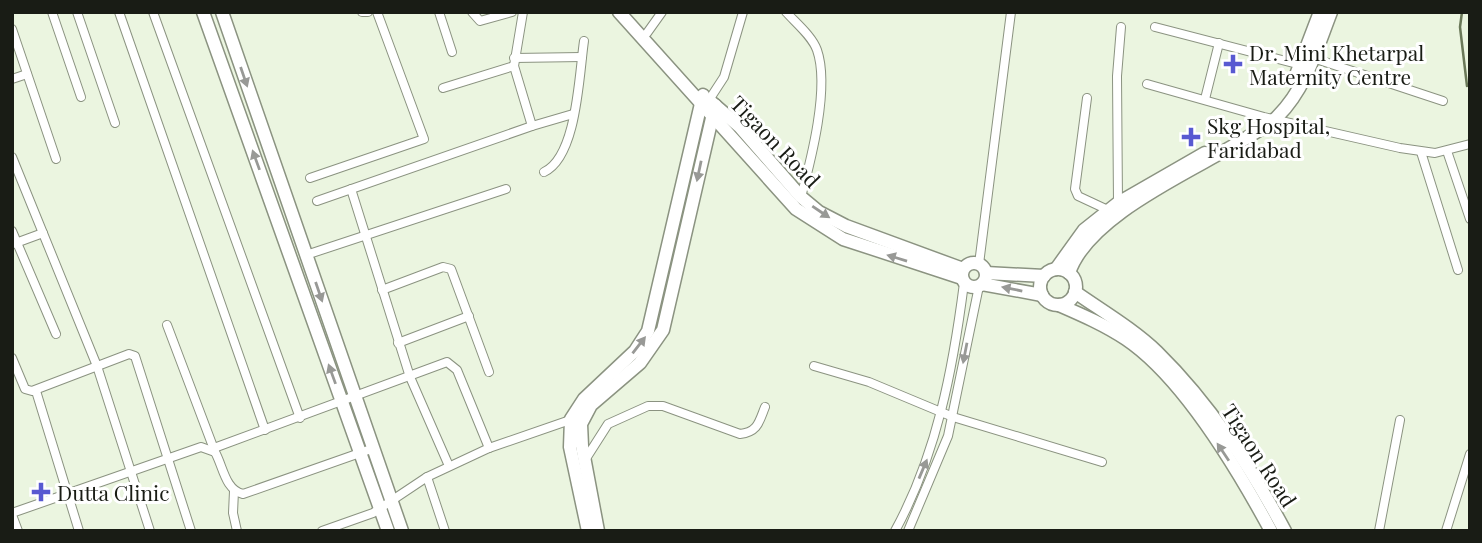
<svg xmlns="http://www.w3.org/2000/svg" width="1482" height="543" font-family="'Playfair Display',serif">
<style>
.lines{fill:none;stroke-linecap:round;stroke-linejoin:round}
.stream{stroke:#6a7858;stroke-width:2.5}
.street-casing{stroke:#8b9381;stroke-width:10}
.secondary-casing{stroke:#8b9381;stroke-width:15}
.street{stroke:#fff;stroke-width:8}
.secondary{stroke:#fff;stroke-width:12}
.oneway{fill:#989996}
.poi-dot{fill:#5859d1;stroke:#fff;stroke-width:2.5}
.labels{text-anchor:middle;dominant-baseline:central;stroke-width:6;stroke-linejoin:round;paint-order:stroke}
.poi-label{font-size:21px;fill:#191c15;stroke:#fff;text-anchor:start}
.street-label{font-size:21px;fill:#191c15;stroke:#fff}
</style>
<rect width="100%" height="100%" fill="#ebf5e0"/>
<g class="lines">
<polyline class="stream" points="1462,12 1460,27 1467,86"/>
<g class="street-casing">
<g id="street">
<polyline points="52,12 81,97"/>
<polyline points="77,12 115,123"/>
<polyline points="119,12 265,430"/>
<polyline points="153,12 300,418"/>
<polyline points="362,12 368,12"/>
<polyline points="439,12 452,52"/>
<polyline points="472,12 480,21 512,12"/>
<polyline points="523,12 514,66 532,126"/>
<path d="M 786,12 C 796,23 812,36 817,50 C 830,87 811,160 801,197"/>
<polyline points="1155,27 1301,65"/>
<polyline points="12,29 56,159"/>
<polyline points="647,33 662,12"/>
<polyline points="514,58 582,57"/>
<polyline points="1313,58 1443,101"/>
<polyline points="12,79 27,74"/>
<polyline points="1147,84 1264,117 1400,148 1435,153 1470,144"/>
<polyline points="443,88 514,66"/>
<polyline points="1087,98 1075,189 1078,196 1108,210"/>
<polyline points="1205,99 1219,43"/>
<polyline points="709,100 724,77 743,12"/>
<polyline points="1447,151 1470,219"/>
<polyline points="1421,152 1458,270"/>
<polyline points="12,157 97,366 150,531"/>
<path d="M 544,172 C 577,157 579,75 584,41"/>
<polyline points="310,178 424,139 377,12"/>
<polyline points="351,189 410,377 449,466"/>
<polyline points="317,201 532,126 573,114"/>
<polyline points="1118,203 1117,76 1121,27"/>
<polyline points="12,231 56,334"/>
<polyline points="13,244 43,233"/>
<polyline points="306,255 506,189"/>
<polyline points="979,264 1011,12"/>
<polyline points="382,290 443,267 451,269 489,372"/>
<polyline points="167,325 215,452"/>
<polyline points="398,343 469,316"/>
<polyline points="12,358 25,389 32,391 129,354 135,356 191,531"/>
<polyline points="814,366 869,382 953,417 1102,462"/>
<polyline points="36,391 79,531"/>
<polyline points="214,448 447,362 457,370 489,448"/>
<path d="M 585,460 L 608,424 L 648,406 L 663,406 L 740,434 C 758,432 759,422 765,407"/>
<polyline points="427,477 445,531"/>
<polyline points="234,491 233,513 237,531"/>
<path d="M 12,513 L 201,447 L 215,452 C 223,466 225,490 243,494 L 374,448"/>
<polyline points="12,515 18,531"/>
<polyline points="322,531 373,513 427,477 489,448 573,419"/>
<path d="M 895,531 C 937,454 953,369 964,283"/>
<polyline points="908,531 948,436 979,286"/>
<polyline points="1379,531 1400,420"/>
<polyline points="1446,531 1470,454"/>
</g>
</g>
<g class="secondary-casing">
<g id="secondary">
<polyline points="203,12 388,531"/>
<polyline points="222,12 402,531"/>
<polyline points="619,12 796,209 843,239 962,278"/>
<polyline points="1296,75 1320,12"/>
<polyline points="710,101 740,127 801,197 819,212 846,226 963,269"/>
<circle cx="974" cy="275" r="12"/>
<polyline points="1056,269 1084,230 1118,203 1205,153"/>
<circle cx="1058" cy="287" r="18"/>
<polyline points="986,273 1044,276"/>
<path d="M 1069,273 C 1088,215 1193,171 1243,140 C 1255,132 1269,126 1278,116 C 1306,88 1317,48 1331,12"/>
<polyline points="982,284 1042,295"/>
<path d="M 1075,292 C 1102,311 1133,329 1157,352 C 1210,404 1250,466 1285,531"/>
<path d="M 1059,305 C 1082,315 1105,325 1126,339 C 1184,378 1238,470 1271,531"/>
<polyline points="588,531 570,447 571,419 584,399 635,351 648,331 703,95"/>
<polyline points="598,531 582,446 581,424 591,405 640,363 663,330 715,105"/>
</g>
</g>
<use href="#street" class="street"/>
<use href="#secondary" class="secondary"/>
</g>
<defs><path id="oneway-solid" d="M-6-.8H1V-3.2L6.5 0L1 3.2V.8H-6Z" transform="scale(1.75)"/></defs>
<g class="oneway">
<use href="#oneway-solid" transform="translate(244 77) rotate(71)"/>
<use href="#oneway-solid" transform="translate(256 160) rotate(-110)"/>
<use href="#oneway-solid" transform="translate(699 171) rotate(102)"/>
<use href="#oneway-solid" transform="translate(821 212) rotate(34)"/>
<use href="#oneway-solid" transform="translate(897 258) rotate(-163)"/>
<use href="#oneway-solid" transform="translate(1012 289) rotate(-169)"/>
<use href="#oneway-solid" transform="translate(319 292) rotate(71)"/>
<use href="#oneway-solid" transform="translate(639 345) rotate(-52)"/>
<use href="#oneway-solid" transform="translate(965 353) rotate(101)"/>
<use href="#oneway-solid" transform="translate(332 374) rotate(-110)"/>
<use href="#oneway-solid" transform="translate(1223 452) rotate(-124)"/>
<use href="#oneway-solid" transform="translate(923 469) rotate(-67)"/>
</g>
<g class="poi-dot">
<path d="M1229.5 53.5h7v7h7v7h-7v7h-7v-7h-7v-7h7z"/>
<path d="M1187.5 126.5h7v7h7v7h-7v7h-7v-7h-7v-7h7z"/>
<path d="M37.5 481.5h7v7h7v7h-7v7h-7v-7h-7v-7h7z"/>
</g>
<g class="labels">
<g class="poi-label">
<text x="1249" y="52">Dr. Mini Khetarpal<tspan x="1249" dy="24">Maternity Centre</tspan></text>
<text x="1207" y="125">Skg Hospital,<tspan x="1207" dy="24">Faridabad</tspan></text>
<text x="57" y="492">Dutta Clinic</text>
</g>
<g class="street-label">
<text transform="translate(776 141) rotate(46)">Tigaon Road</text>
<text transform="translate(1260 455) rotate(57)">Tigaon Road</text>
</g>
</g>
<rect width="1482" height="543" fill="none" stroke="#191c15" stroke-width="28"/>
</svg>
